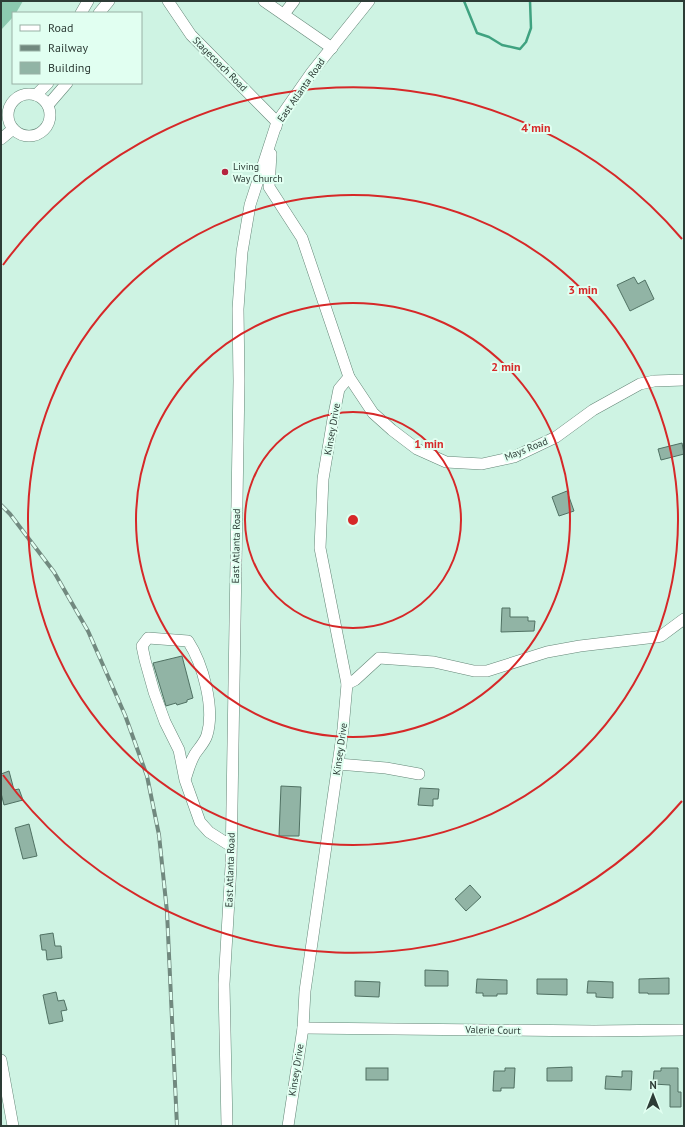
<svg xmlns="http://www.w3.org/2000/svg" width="685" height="1127" font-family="'PT Sans',sans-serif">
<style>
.green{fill:#8ccab0}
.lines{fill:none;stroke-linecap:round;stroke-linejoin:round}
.stream{stroke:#3fa280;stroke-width:2.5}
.building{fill:#91b4a5;stroke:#507163}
.minor-casing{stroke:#648677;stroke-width:12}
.minor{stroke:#fff;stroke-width:11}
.rail-casing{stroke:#71897f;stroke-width:4}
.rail{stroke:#e1fff1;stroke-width:2.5;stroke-dasharray:8;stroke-linecap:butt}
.ring{fill:none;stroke:#d62828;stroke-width:2}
.poi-dot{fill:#b5233f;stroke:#e1fff1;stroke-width:1.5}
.labels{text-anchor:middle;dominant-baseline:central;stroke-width:4;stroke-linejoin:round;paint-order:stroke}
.street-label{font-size:10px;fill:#2d3c36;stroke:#e1fff1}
.poi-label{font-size:10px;fill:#2d3c36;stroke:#e1fff1;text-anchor:start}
.centre{fill:#d62828;stroke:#e1fff1;stroke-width:2}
.ring-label{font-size:12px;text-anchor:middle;font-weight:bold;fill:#d62828;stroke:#e1fff1;stroke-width:4;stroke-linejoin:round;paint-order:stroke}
</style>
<rect width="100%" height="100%" fill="#cef3e3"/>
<polygon class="green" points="1,1 23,1 16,13 13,13 13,17 1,30"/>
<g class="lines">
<polyline class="stream" points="464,1 477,33 489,37 502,45 520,49 526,42 531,28 530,1"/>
</g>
<g class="building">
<polygon points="634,277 638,284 645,280 654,299 630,311 617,285"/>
<polygon points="682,443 684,454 661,460 658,449"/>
<polygon points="567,491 574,511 559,516 552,497"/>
<polygon points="502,608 510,608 510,617 528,617 528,621 535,621 534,631 501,632"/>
<polygon points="182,656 193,698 187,700 187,702 177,705 176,703 166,706 153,663"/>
<polygon points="9,771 14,790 19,789 23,800 4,805 1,793 1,774"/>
<polygon points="281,786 301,787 299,836 279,836"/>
<polygon points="420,788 439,789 438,799 433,799 433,806 418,805"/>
<polygon points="29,824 37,856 23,859 15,828"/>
<polygon points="470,885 481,897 466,911 455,899"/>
<polygon points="53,933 55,946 61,946 62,958 47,960 46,950 42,950 40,935"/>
<polygon points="425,970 448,971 448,986 425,986"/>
<polygon points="669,978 669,994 648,994 648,993 639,993 639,979"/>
<polygon points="477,979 507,980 507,994 497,994 497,996 483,996 483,993 476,993"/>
<polygon points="537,979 567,979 567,995 537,994"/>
<polygon points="355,981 380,982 379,997 355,996"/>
<polygon points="588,981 613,982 613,998 596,997 596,993 587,993"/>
<polygon points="56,992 58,1001 64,1000 67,1010 61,1011 63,1021 49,1024 43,995"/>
<polygon points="572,1067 572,1081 547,1081 547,1068"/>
<rect x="366" y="1068" width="22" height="12"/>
<polygon points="505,1068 515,1068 514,1088 501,1088 501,1091 493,1091 494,1071 505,1071"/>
<polygon points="661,1068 678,1068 678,1092 681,1092 681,1107 670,1107 670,1085 653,1084 654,1071 661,1071"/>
<polygon points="622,1071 632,1071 631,1090 605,1089 606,1076 622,1077"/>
</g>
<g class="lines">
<g class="minor-casing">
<g id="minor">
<polyline points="168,1 191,35 277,122 276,127"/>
<polyline points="264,1 332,48"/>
<polyline points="81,13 88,1"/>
<polyline points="99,13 109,1"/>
<polyline points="284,14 294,1"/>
<circle cx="29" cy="115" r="21"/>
<polyline points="36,95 48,83"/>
<polyline points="48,105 67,83"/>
<polyline points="1,139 13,129"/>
<polyline points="271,154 269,187 302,238 349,377 373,413 392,430 417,449 446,462 482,464 514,457 556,437 593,410 640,384 654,381 684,380"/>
<polyline points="347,684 355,680 379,658 434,662 474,671 487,671 547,652 580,646 656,637 661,636 684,619"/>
<polyline points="338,764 386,768 419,774"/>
<path d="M 185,780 C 188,771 190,762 195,754 C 199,748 205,742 207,735 C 215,708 203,664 188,641 L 148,638 L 142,646 L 145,660 L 154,692 L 165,722 L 179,750 L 185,780 L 200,822 L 209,832 L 231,846"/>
<polyline points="303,1028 594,1031 684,1030"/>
<polyline points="1,1060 13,1126"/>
<polyline points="227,1126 224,984 231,866 239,381 238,309 242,252 250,205 277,122 312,72 369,1"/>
<polyline points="288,1126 303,1028 305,991 343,729 347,684 320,548 323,479 333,419 339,389 349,377"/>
</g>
</g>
<use href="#minor" class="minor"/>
<g class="rail-casing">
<polyline id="rail" points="1,505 10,514 54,572 88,631 125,715 147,776 159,835 167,912 177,1126"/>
</g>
<use href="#rail" class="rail"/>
</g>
<g class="ring">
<circle cx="353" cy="520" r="108"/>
<circle cx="353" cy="520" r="217"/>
<circle cx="353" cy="520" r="325"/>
<path d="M682 801A433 433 0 0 1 3 775M3 265A433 433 0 0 1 682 239"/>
</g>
<circle class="poi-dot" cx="225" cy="172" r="4"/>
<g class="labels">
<g class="street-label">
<text transform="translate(220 64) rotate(45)">Stagecoach Road</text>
<text transform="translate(301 90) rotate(-55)">East Atlanta Road</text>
<text transform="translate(332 429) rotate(-80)">Kinsey Drive</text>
<text transform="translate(526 449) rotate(-22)">Mays Road</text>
<text transform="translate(236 546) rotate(-89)">East Atlanta Road</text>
<text transform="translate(340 749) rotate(-82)">Kinsey Drive</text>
<text transform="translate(230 870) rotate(-88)">East Atlanta Road</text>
<text transform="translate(493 1030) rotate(1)">Valerie Court</text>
<text transform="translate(296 1070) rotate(-81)">Kinsey Drive</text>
</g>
<g class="poi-label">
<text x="233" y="166">Living<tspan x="233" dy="12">Way Church</tspan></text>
</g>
</g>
<circle cx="353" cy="520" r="6" class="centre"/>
<g class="ring-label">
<text x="536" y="132">4 min</text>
<text x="583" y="294">3 min</text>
<text x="506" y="371">2 min</text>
<text x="429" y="448">1 min</text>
</g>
<rect width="685" height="1127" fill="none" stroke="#2d3c36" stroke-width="4"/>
<rect x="12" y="12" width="130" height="72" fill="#e1fff1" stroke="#99b1a6"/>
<rect x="20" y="25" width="20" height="6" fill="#ffffff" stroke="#99b1a6"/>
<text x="48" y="32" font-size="12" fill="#2d3c36">Road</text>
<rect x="20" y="45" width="20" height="6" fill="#71897f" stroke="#99b1a6"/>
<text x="48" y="52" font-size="12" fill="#2d3c36">Railway</text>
<rect x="20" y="62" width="20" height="12" fill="#91b4a5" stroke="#99b1a6"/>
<text x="48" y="72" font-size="12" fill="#2d3c36">Building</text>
<g transform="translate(653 1095)" stroke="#e1fff1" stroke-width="3" paint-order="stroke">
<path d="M0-3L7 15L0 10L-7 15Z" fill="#2d3c36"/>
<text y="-6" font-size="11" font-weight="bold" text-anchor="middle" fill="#2d3c36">N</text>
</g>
</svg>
